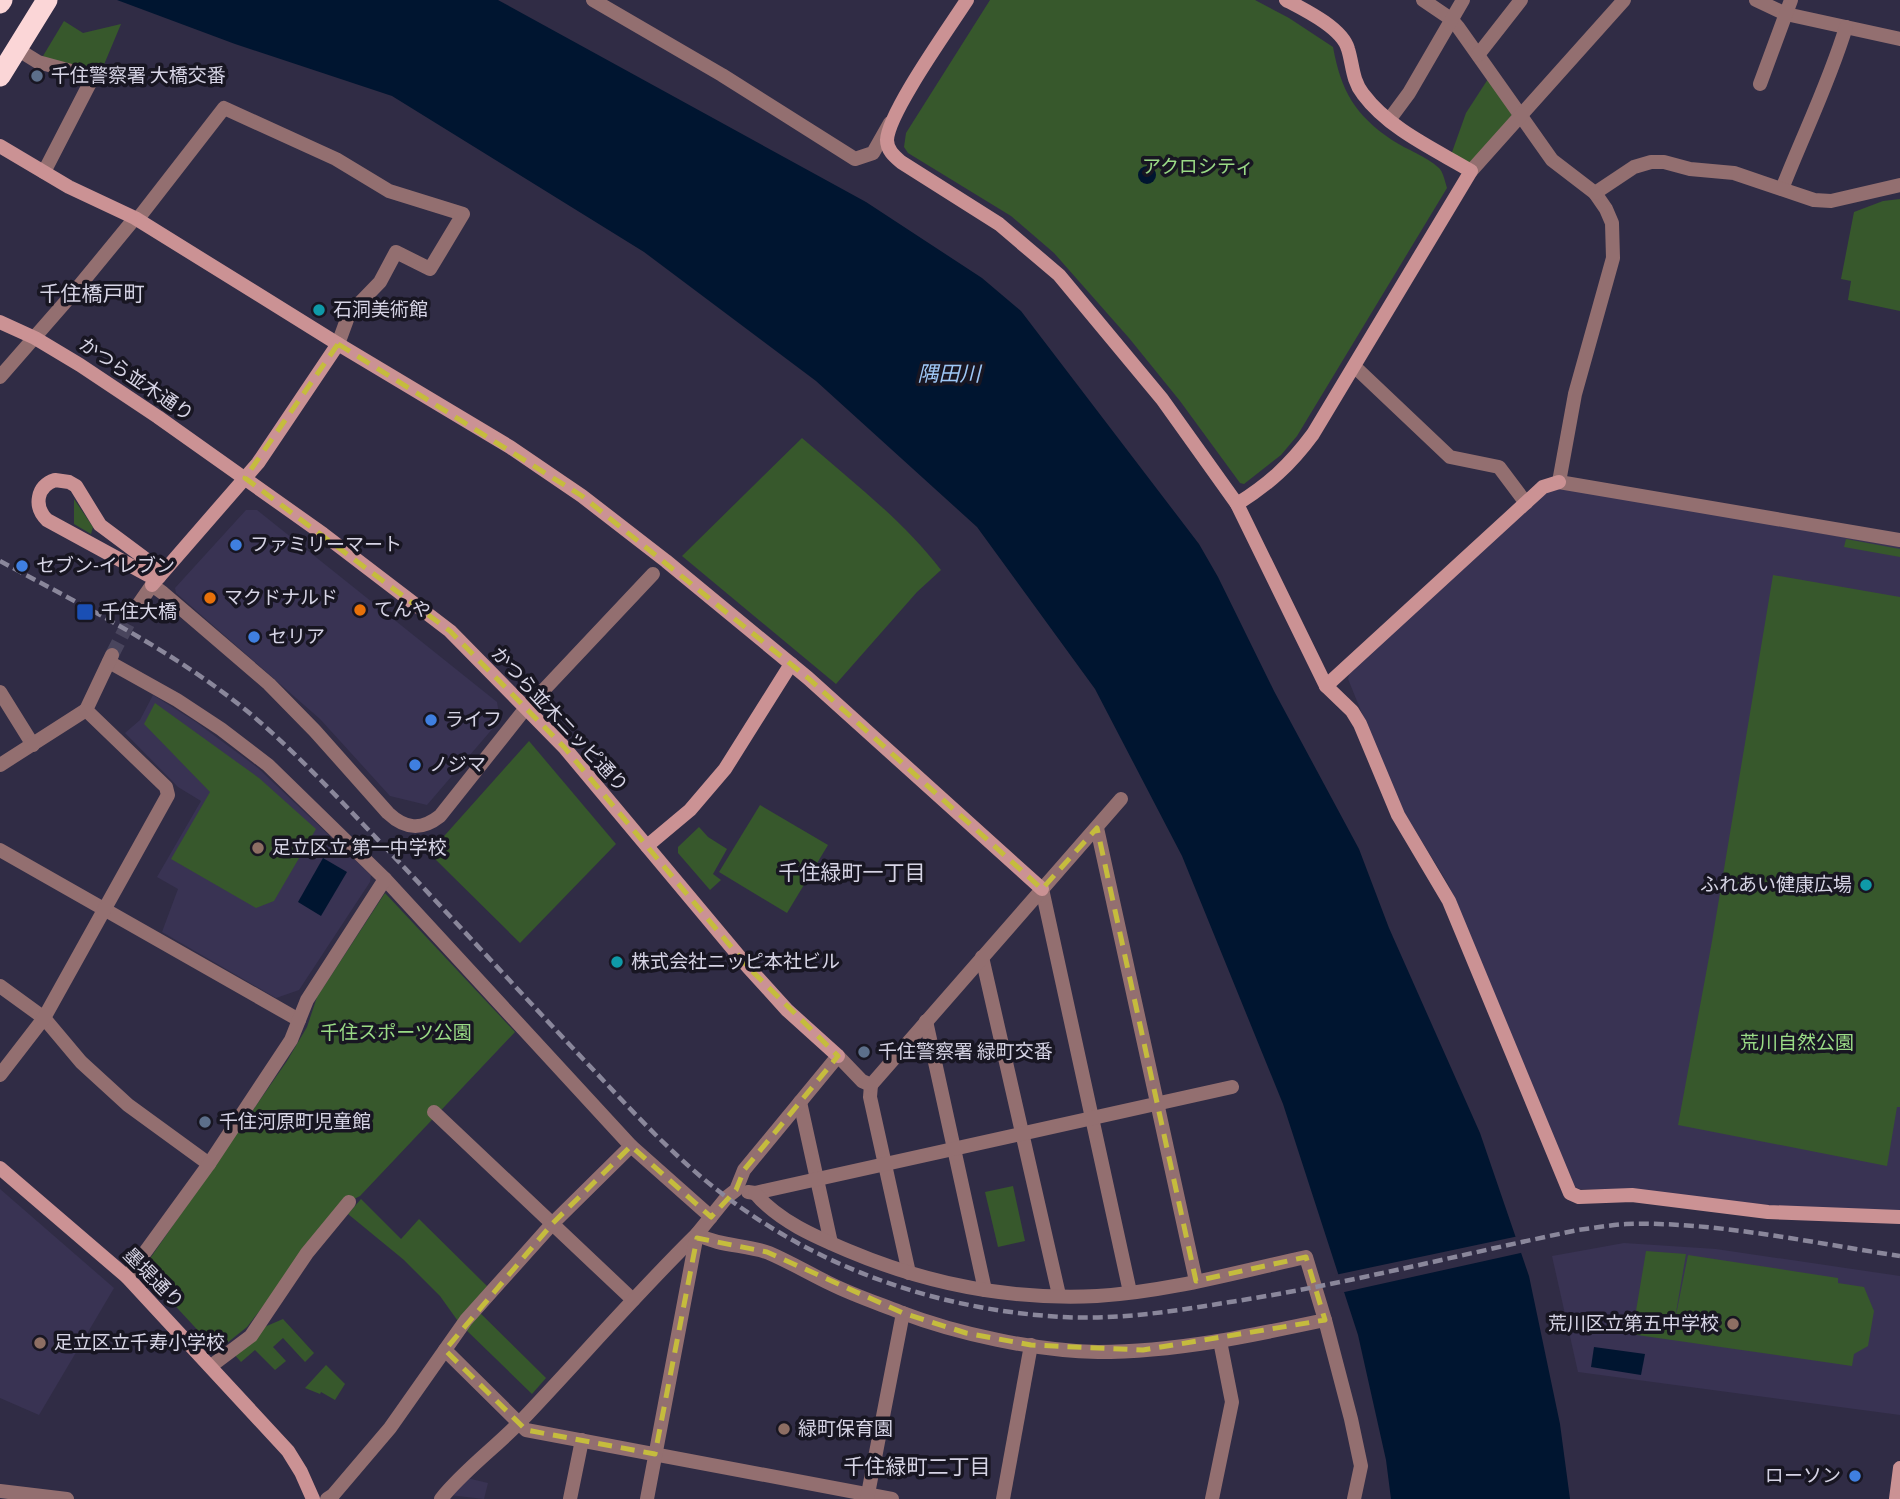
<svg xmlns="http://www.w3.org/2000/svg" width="1900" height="1499" font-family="'Source Sans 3','Noto Sans JP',sans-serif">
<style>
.built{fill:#393353}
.green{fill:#37582c}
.water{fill:#001530}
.pier{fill:#302c45}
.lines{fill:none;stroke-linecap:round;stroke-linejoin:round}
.street-tunnel{stroke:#49455d;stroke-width:14;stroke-dasharray:14 7;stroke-linecap:butt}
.street{stroke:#936f70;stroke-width:14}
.secondary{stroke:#cb9294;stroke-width:14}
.highway{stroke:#fbd6d7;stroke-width:21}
.rail{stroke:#8a879b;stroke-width:4.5;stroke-dasharray:10 5;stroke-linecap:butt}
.marked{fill:none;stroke:#c5bc3d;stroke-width:5;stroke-dasharray:14 9;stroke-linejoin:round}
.service-dot{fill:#5c6f8a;stroke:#181622;stroke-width:2.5}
.culture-dot{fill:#0f9aa8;stroke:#181622;stroke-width:2.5}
.shop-dot{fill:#3f7fe0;stroke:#181622;stroke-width:2.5}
.food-dot{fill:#e8710a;stroke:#181622;stroke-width:2.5}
.transit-dot{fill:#1a4fb4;stroke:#181622;stroke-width:2.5}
.education-dot{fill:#8d6e63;stroke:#181622;stroke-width:2.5}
.labels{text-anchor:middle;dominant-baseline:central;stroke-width:7;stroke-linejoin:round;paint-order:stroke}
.poi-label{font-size:19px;fill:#d6d4e5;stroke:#181622;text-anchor:start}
.park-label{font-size:19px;fill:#9adb86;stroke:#181622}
.street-label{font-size:19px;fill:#d6d4e5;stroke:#181622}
.neighbourhood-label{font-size:21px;fill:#d6d4e5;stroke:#181622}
.water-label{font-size:21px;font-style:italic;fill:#9fc8f6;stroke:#181622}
</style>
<rect width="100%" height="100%" fill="#302c45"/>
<g class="built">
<polygon points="1561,488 1900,547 1900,1210 1789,1207 1612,1189 1579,1189 1575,1187 1460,911 1448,884 1399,804 1348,679 1350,670 1546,492"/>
<polygon points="246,510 257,510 497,702 500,720 427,805 390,796 320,719 176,593 175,588"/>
<polygon points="153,695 196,722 258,768 371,875 370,882 299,990 276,998 162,932 178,889 157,877 201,801 178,787 125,733 140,720"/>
<polygon points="0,1189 114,1288 39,1415 0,1398"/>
<polygon points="1624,1243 1716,1249 1900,1276 1900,1415 1578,1372 1552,1256"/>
<polygon points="467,1478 488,1483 484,1499 449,1495"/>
</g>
<g class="green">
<path d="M 990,0 L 1255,0 L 1289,18 L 1333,47 C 1341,91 1355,115 1392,140 C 1407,150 1426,156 1439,168 C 1443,172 1445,181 1447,188 L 1297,436 L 1281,455 L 1244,484 L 1240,483 L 1180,401 L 1129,338 L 1054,253 L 1011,216 L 908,153 L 904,147 L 906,133 Z"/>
<path d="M 64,21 L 83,33 L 121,24 L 103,67 C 83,69 61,65 43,56 Z"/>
<polygon points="1488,79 1512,115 1470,167 1451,155 1466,113"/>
<polygon points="1900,199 1900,311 1848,300 1851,281 1841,279 1854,212 1883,201"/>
<path d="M 802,438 C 850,480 903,520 941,570 L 917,592 L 836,684 L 682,556 Z"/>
<polygon points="74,499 93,527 91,534 74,524"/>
<polygon points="1846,539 1900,549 1900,557 1844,547"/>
<polygon points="1773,575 1900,597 1900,1107 1897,1107 1887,1166 1678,1125 1712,941"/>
<polygon points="155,703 259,778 316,829 274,901 256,908 171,859 210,792 144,724"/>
<polygon points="529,741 616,844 520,943 429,853"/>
<polygon points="760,805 828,845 787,913 719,872"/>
<polygon points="699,827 708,837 727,849 713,874 721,880 710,890 678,853 678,847"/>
<polygon points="385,893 515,1032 360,1196 340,1206 247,1327 217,1351 142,1270 287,1061 307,1027 317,997"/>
<polygon points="1013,1186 1025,1241 998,1247 985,1192"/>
<polygon points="361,1199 401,1239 419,1219 488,1287 472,1305 546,1378 532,1394 460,1324 440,1296 404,1260 348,1214"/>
<polygon points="1646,1251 1686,1254 1673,1330 1688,1255 1838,1278 1838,1283 1864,1287 1874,1311 1868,1346 1854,1354 1852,1366 1630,1334 1631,1324 1667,1329 1634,1323"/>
<polygon points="283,1319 314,1353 305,1362 283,1338 273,1347 286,1361 275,1370 255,1350 241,1362 233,1353 262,1328"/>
<polygon points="326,1365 345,1384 335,1400 321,1392 320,1394 305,1388"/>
</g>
<g class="water">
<polygon points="117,0 498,0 866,202 982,278 1021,311 1199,544 1218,577 1274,691 1359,849 1389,928 1480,1133 1529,1276 1560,1424 1570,1499 1391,1499 1386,1460 1358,1335 1283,1104 1182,856 1095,689 977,527 816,381 644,252 392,96 235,44"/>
<circle cx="1147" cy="175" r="9"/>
<polygon points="323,858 347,872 321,916 298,902"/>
<polygon points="1594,1347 1645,1354 1641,1375 1591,1367"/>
</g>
<polygon class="pier" points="1519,1236 1525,1252 1340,1293 1335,1275"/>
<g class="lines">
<polyline class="street-tunnel" points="112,655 136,608"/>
<g class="street">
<polyline points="593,0 722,75 855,159 873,153 890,123"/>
<polyline points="1423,0 1451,19 1458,27 1552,160 1595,193 1606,209 1612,223 1613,258 1575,394 1559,482 1900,540"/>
<polyline points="1756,0 1786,14 1900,39"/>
<polyline points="17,49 38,62 93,77 44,172"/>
<polyline points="1478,55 1521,0"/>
<polyline points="1760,84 1791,0"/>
<polyline points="1389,120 1409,93 1463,0"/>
<polyline points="1471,171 1624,0"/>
<path d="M 1782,189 C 1803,135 1829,83 1846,27"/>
<polyline points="1595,193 1634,167 1651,162 1664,162 1690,169 1734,173 1814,200 1831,201 1900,185"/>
<polyline points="137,220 224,108 336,159 389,191 463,214 430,269 396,252 380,282 349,314 338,344"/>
<polyline points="1355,367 1450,457 1499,467 1526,503"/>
<polyline points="0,377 75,291 135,218"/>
<path d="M 136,608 L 152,585 L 163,593 L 269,684 L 315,731 L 388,813 C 405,829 421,831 440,816 L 525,709"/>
<polyline points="109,662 177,700 221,729 268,765 385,879 631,1146 711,1217"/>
<polyline points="0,692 33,745"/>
<polyline points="539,695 653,574"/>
<polyline points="0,765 86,710"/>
<polyline points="1097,828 1196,1281"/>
<polyline points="0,850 299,1020"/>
<polyline points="1042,889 1130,1292"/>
<polyline points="982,957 1059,1295"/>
<polyline points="0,986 44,1018 81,1062 128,1105 209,1164"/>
<polyline points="926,1021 985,1290"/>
<polyline points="0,1075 44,1018 168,795 166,787 86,710 112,655"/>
<polyline points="871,1085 870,1097 909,1273"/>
<polyline points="800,1102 831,1243"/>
<polyline points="434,1112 633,1300"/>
<polyline points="748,1192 755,1193 1232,1087"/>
<path d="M 755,1193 C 778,1221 816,1237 849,1251 C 927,1284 1012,1300 1097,1296 C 1167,1292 1237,1272 1306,1257 L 1325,1320"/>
<polyline points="127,1277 209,1164 291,1040 307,1000 385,879"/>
<polyline points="445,1350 526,1430 892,1499"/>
<polyline points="211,1366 251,1336 307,1253 349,1202"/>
<polyline points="0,1491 67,1499"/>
<polyline points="327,1499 333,1495 390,1428 466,1320 552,1224 631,1146"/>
<path d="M 441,1499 C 464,1470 495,1448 521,1421 C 580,1359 636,1294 697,1234 C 720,1247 746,1244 769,1253 C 790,1262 810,1274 831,1284 C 853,1295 877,1303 900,1312 C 957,1334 1037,1351 1098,1352 C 1175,1352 1250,1336 1325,1320 L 1351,1419 L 1361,1466 L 1354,1499"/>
<polyline points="570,1499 582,1440"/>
<polyline points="647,1499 697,1234 727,1197 736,1190 744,1170 838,1056 862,1081 871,1085 1121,799"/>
<polyline points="867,1499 903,1313"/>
<polyline points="1003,1499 1031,1345"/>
<polyline points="1212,1499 1232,1402 1220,1341"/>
</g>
<g class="secondary">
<path d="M 967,0 C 949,28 888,113 887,140 C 887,150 894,156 901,162 L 999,224 L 1059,275 L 1162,399 L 1237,504 L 1326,686 L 1352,711 L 1360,724 L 1398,815 L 1449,901 L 1570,1193 L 1579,1197 L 1632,1195 L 1768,1212 L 1900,1217"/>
<polyline points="0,146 69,187 135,218 338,344 258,463 152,585"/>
<polyline points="0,322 35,338 80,365 158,417 323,534 450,631 564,747 748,967 787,1010 838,1056"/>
<polyline points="338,344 510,447 582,496 666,561 808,678 1042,889"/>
<path d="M 55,480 L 69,482 L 76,486 L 100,525 L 155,566 L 159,577 L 148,575 L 47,520 C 33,506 37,486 55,480 Z"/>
<path d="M 1237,504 C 1269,484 1290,465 1313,434 L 1471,171 C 1434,149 1389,129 1363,94 C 1352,80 1353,65 1348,49 C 1342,28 1305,10 1286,0"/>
<polyline points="1326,686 1543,487 1559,482"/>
<polyline points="647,846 690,810 725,769 791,664"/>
<polyline points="0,1168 127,1277 288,1451 301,1472 313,1499"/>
<polyline points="1896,1499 1900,1468"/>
</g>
<g class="highway">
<polyline points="0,3 2,0"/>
<polyline points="0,76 47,0"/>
</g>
<path class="rail" d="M 0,561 C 85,607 172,650 247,711 C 295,751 337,797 380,842 C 449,914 516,988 584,1060 C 625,1103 665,1148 711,1185 C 811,1266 935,1310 1063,1317 C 1119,1320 1175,1311 1230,1302 C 1347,1284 1462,1254 1578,1230 C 1594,1228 1610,1225 1626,1224 C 1713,1221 1813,1243 1900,1256"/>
</g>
<path class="marked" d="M 338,344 L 582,496 L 808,678 L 1042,889 L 1097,828 L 1196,1281 L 1306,1257 L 1325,1320 L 1143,1350 L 1031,1345 L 966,1333 L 903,1313 L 767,1252 L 697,1238 L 655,1454 L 526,1430 L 445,1350 L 552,1224 L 631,1146 L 711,1217 L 736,1190 L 744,1170 L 838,1056 L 748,967 L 564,747 L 450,631 L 245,478 Z"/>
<g class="service-dot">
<circle cx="37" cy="76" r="7"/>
<circle cx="864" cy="1052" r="7"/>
<circle cx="205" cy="1122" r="7"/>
</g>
<g class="culture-dot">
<circle cx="319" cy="310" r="7"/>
<circle cx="1866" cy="885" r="7"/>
<circle cx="617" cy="962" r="7"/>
</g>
<g class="shop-dot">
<circle cx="236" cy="545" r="7"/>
<circle cx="22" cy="566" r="7"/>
<circle cx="254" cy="637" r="7"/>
<circle cx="431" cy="720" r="7"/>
<circle cx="415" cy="765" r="7"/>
<circle cx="1855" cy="1476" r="7"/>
</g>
<g class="food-dot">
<circle cx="210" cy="598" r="7"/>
<circle cx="360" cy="610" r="7"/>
</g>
<rect class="transit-dot" x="76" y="603" width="18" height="18" rx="3.5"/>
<g class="education-dot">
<circle cx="258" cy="848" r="7"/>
<circle cx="1733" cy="1324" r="7"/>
<circle cx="40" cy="1343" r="7"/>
<circle cx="784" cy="1429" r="7"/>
</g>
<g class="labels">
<g class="poi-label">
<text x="51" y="76">千住警察署 大橋交番</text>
<text x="333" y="310">石洞美術館</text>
<text x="250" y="545">ファミリーマート</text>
<text x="36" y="566">セブン-イレブン</text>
<text x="224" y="598">マクドナルド</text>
<text x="374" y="610">てんや</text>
<text x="101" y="612">千住大橋</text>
<text x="268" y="637">セリア</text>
<text x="445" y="720">ライフ</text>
<text x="429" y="765">ノジマ</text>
<text x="272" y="848">足立区立 第一中学校</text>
<text x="1852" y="885" text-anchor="end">ふれあい健康広場</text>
<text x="631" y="962">株式会社ニッピ本社ビル</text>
<text x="878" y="1052">千住警察署 緑町交番</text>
<text x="219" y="1122">千住河原町児童館</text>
<text x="1719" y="1324" text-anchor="end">荒川区立第五中学校</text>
<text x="54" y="1343">足立区立千寿小学校</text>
<text x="798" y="1429">緑町保育園</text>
<text x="1841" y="1476" text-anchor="end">ローソン</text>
</g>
<g class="park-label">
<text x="1198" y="167">アクロシティ</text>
<text x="396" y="1033">千住スポーツ公園</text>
<text x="1797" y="1043">荒川自然公園</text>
</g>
<g class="street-label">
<text transform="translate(136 380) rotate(34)">かつら並木通り</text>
<text transform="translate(559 720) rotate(47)">かつら並木ニッピ通り</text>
<text transform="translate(153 1279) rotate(45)">墨堤通り</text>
</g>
<g class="neighbourhood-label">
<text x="92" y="294">千住橋戸町</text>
<text x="852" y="873">千住緑町一丁目</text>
<text x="917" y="1467">千住緑町二丁目</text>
</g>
<g class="water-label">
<text x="949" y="374">隅田川</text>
</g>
</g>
</svg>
